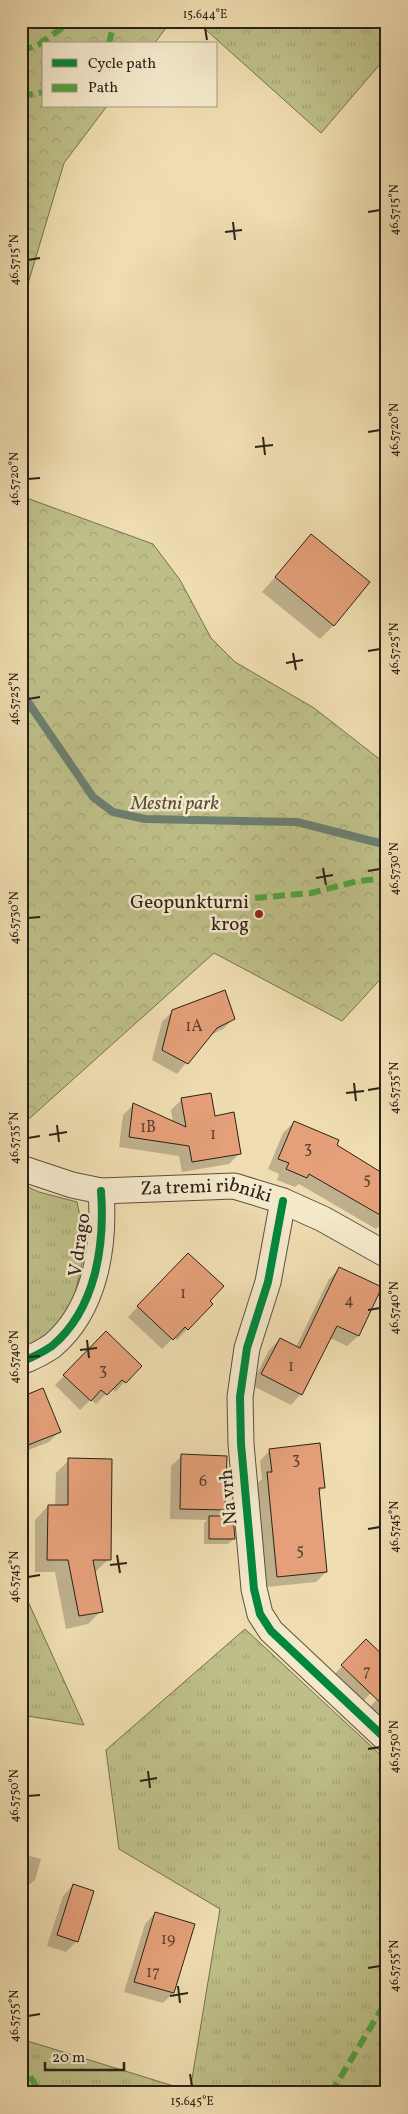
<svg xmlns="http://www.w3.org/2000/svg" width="408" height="2114" font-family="Vollkorn,serif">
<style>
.grass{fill:url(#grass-tufts);stroke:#747050}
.forest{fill:url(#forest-crowns);stroke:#747050}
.shadow{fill:#0003}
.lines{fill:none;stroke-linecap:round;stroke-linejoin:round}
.stream{stroke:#6d7e70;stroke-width:8}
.building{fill:#e5a079;stroke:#2a2219}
.minor-casing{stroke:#5b513f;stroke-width:27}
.minor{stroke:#f5e9cc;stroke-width:25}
.quiet{stroke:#51a240;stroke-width:6;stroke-dasharray:12 6;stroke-linecap:butt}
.cycleway-casing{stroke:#f5e9cc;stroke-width:11}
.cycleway{stroke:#00873e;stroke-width:8}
.ticks{fill:none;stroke:#2a2219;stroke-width:2}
.poi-dot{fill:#8f2418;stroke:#f5e9cc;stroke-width:2}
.labels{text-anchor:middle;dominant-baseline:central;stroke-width:5;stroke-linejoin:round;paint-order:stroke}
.number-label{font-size:16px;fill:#594231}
.park-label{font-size:19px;font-style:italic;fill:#56513a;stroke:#f5e9cc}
.poi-label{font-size:19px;fill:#2a2219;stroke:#f5e9cc;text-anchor:end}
.street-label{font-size:19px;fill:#2a2219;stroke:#f5e9cc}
.neatline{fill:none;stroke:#2a2219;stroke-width:2}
.ticks-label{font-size:12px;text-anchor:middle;fill:#2a2219}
</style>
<defs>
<pattern id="grass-tufts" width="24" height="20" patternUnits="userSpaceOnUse" patternTransform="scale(1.25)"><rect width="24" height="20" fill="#bebf88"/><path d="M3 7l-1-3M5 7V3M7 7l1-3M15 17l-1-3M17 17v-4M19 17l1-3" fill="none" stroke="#a3a475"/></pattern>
<pattern id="forest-crowns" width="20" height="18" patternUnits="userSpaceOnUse" patternTransform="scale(1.25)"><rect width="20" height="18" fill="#bebf88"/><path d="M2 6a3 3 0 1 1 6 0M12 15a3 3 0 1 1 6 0" fill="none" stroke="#a3a475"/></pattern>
</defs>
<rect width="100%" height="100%" fill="#efddb1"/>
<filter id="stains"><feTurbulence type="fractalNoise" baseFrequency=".004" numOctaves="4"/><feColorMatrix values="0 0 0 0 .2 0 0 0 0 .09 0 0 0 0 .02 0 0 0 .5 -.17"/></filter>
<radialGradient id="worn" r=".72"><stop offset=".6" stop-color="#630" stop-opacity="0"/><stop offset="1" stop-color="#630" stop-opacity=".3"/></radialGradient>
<g class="grass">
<polygon points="196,21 387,21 387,56 321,133"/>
<polygon points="21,1184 39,1192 77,1202 86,1246 74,1298 58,1328 21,1350"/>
<polygon points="21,1586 84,1725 21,1715"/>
<polygon points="245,1629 387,1761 387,2093 21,2093 21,2039 190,2091 220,1909 119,1849 106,1750"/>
</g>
<g class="forest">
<polygon points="21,21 171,21 154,44 44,44 44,106 107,106 64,163 21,307"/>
<polygon points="21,496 153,544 180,580 211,638 235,662 314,708 387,765 387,972 342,1021 214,953 21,1126"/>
</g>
<g class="shadow">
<polygon points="311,535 334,625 320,639 262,592"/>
<polygon points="173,1011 233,1019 223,1029 208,1036 177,1074 152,1060 162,1022"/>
<polygon points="182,1099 214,1117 240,1153 229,1164 182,1172 179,1156 119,1147 123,1115 133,1105 173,1123 171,1110"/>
<polygon points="294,1122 335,1146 387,1218 376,1229 299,1184 295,1187 277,1180 279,1174 268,1169 283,1133"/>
<polygon points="178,1265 211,1304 177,1340 174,1337 162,1349 128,1317"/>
<polygon points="340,1268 381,1288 358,1336 347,1346 330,1338 301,1394 291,1405 251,1385 269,1350 280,1339 296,1347 329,1279"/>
<polygon points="106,1333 140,1366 115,1392 112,1388 96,1404 91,1399 80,1410 55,1385"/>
<polygon points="21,1398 59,1432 49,1442 21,1453"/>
<polygon points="270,1450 324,1487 318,1493 326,1572 316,1582 267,1587 257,1484 262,1479 260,1461"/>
<polygon points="182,1456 224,1510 216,1518 234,1539 228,1544 204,1544 204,1523 207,1520 170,1519 171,1466"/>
<polygon points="69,1460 109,1559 94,1573 101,1611 88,1624 66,1629 55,1572 35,1572 35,1520 48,1506 55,1506 56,1473"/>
<polygon points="356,1651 387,1677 360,1704 332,1677"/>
<polygon points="387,1689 387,1715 379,1723 366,1711"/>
<polygon points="22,1854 41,1859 35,1880 29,1885 21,1883"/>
<polygon points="73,1885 77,1941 66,1952 47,1946 63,1896"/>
<polygon points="155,1913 173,1993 163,2003 124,1992 145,1924"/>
</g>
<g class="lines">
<polyline class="stream" points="21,692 93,797 113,812 145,819 297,822 387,845"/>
</g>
<g class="building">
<polygon points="311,534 370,582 334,626 275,577"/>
<polygon points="225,990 235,1019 217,1028 188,1064 162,1050 172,1010"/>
<polygon points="211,1093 215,1116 234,1112 241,1154 192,1162 189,1146 129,1137 133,1103 186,1127 181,1098"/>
<polygon points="294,1121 339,1140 337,1145 387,1176 387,1219 309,1174 307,1178 286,1169 289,1163 278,1159"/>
<polygon points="188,1253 224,1286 210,1301 213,1304 188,1330 185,1327 173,1340 137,1306"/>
<polygon points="339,1267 382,1287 359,1336 337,1326 302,1395 261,1374 280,1338 300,1348"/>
<polygon points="106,1331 142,1366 126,1383 122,1380 107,1395 101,1390 91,1401 63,1375"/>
<polygon points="43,1388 61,1432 28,1445 21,1428 21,1397"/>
<polygon points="320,1443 325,1488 319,1488 327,1572 277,1577 267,1472 272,1472 269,1449"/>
<polygon points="181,1454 227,1456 225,1510 180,1509"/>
<polygon points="68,1458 112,1459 111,1560 93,1560 103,1612 79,1616 68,1560 47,1560 48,1505 68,1505"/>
<polygon points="209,1516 233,1516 235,1539 209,1539"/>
<polygon points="366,1639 387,1659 387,1709 341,1665"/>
<polygon points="73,1884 94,1891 78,1942 57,1935"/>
<polygon points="155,1912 195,1924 174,1993 134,1982"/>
</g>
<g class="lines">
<g class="minor-casing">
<g id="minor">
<path id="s1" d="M 21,1168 L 72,1185 L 101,1191 L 234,1186 L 283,1201 L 323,1219 L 387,1255"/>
<polyline points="283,1201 268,1282 247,1348 240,1397 241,1444 254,1589 260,1614 271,1631 387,1740"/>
<path d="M 21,1362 C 31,1358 43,1352 52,1346 C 96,1309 105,1245 101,1191"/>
</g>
</g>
<use href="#minor" class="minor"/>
<g class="quiet">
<polyline points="109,44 114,21"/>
<polyline points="21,51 38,45 72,21"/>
<polyline points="21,96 44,92"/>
<polyline points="255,898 311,893 358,881 387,878"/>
<polyline points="21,2061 40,2093"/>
<polyline points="331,2093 387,2000"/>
</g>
<g class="cycleway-casing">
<g id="cycleway">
<polyline points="283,1201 268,1282 247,1348 240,1397 241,1444 254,1589 260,1614 271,1631 387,1740"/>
<path d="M 21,1362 C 31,1358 43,1352 52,1346 C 96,1309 105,1245 101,1191"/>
</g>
</g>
<use href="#cycleway" class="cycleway"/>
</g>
<path class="ticks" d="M 205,28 L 207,40M 368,212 L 380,210M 233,222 L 235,240M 225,232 L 242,230M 28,260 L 40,258M 368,432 L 380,430M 263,437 L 265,455M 255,447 L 273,445M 28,479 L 40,478M 368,651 L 380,649M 293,653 L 296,670M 286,663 L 303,660M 28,699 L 40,697M 323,868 L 326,885M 368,871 L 380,869M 316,878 L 333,875M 28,918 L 40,917M 354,1083 L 356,1101M 368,1090 L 380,1088M 346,1093 L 364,1091M 57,1125 L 59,1142M 49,1135 L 67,1132M 28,1138 L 40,1136M 368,1310 L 380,1308M 87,1340 L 89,1358M 80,1350 L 97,1348M 28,1357 L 40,1356M 368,1529 L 380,1527M 117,1555 L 120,1573M 110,1565 L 127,1563M 28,1577 L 40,1575M 368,1749 L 380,1747M 148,1771 L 150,1788M 140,1781 L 157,1778M 28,1796 L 40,1795M 368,1968 L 380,1966M 178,1986 L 180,2003M 170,1996 L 188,1993M 28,2016 L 40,2014M 190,2074 L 192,2086"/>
<circle class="poi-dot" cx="259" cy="914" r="5"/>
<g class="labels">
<g class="number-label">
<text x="194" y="1027">1A</text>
<text x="148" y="1128">1B</text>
<text x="213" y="1135">1</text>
<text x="308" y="1149">3</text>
<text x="367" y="1180">5</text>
<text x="183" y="1294">1</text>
<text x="349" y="1301">4</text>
<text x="291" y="1367">1</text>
<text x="103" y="1371">3</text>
<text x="296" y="1460">3</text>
<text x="203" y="1482">6</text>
<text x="300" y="1551">5</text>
<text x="367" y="1672">7</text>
<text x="168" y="1940">19</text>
<text x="153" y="1973">17</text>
</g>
<g class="park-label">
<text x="175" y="804">Mestni park</text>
</g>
<g class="poi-label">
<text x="249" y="903">Geopunkturni<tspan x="249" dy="22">krog</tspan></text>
</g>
<g class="street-label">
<text stroke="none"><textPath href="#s1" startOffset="189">Za tremi ribniki</textPath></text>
<text transform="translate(80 1245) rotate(-82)">V drago</text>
<text transform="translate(229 1497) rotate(-95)">Na vrh</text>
</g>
</g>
<rect width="408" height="2114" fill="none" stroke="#efddb1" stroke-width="55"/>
<rect x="42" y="42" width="175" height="65" fill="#f5e9cc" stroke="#a49984"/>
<rect x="52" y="59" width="25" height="8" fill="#00873e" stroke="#a49984"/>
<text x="88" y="68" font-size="15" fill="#2a2219">Cycle path</text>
<rect x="52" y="84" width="25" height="8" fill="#51a240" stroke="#a49984"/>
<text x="88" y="92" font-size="15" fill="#2a2219">Path</text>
<path d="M45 2062v8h79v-8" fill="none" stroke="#2a2219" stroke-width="2.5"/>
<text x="52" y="2062" font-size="15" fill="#2a2219" stroke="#f5e9cc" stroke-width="4" paint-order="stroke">20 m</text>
<rect x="28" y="28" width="352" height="2058" class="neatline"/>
<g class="ticks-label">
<text x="205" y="18">15.644°E</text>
<text transform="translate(394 210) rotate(-90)" y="4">46.5715°N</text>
<text transform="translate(14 260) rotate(-90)" y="4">46.5715°N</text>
<text transform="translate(394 430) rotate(-90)" y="4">46.5720°N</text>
<text transform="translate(14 479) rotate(-90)" y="4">46.5720°N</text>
<text transform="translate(394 649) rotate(-90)" y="4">46.5725°N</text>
<text transform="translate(14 699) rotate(-90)" y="4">46.5725°N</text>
<text transform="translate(394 869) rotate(-90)" y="4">46.5730°N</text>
<text transform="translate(14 918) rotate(-90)" y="4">46.5730°N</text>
<text transform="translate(394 1088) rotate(-90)" y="4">46.5735°N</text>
<text transform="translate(14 1138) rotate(-90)" y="4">46.5735°N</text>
<text transform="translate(394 1308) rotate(-90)" y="4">46.5740°N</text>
<text transform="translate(14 1357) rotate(-90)" y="4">46.5740°N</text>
<text transform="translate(394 1527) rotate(-90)" y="4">46.5745°N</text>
<text transform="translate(14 1577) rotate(-90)" y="4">46.5745°N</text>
<text transform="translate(394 1747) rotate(-90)" y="4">46.5750°N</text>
<text transform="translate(14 1796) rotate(-90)" y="4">46.5750°N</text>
<text transform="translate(394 1966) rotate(-90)" y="4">46.5755°N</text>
<text transform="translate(14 2016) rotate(-90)" y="4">46.5755°N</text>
<text x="192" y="2105">15.645°E</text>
</g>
<rect width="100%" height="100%" filter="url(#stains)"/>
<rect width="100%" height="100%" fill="url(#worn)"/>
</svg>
